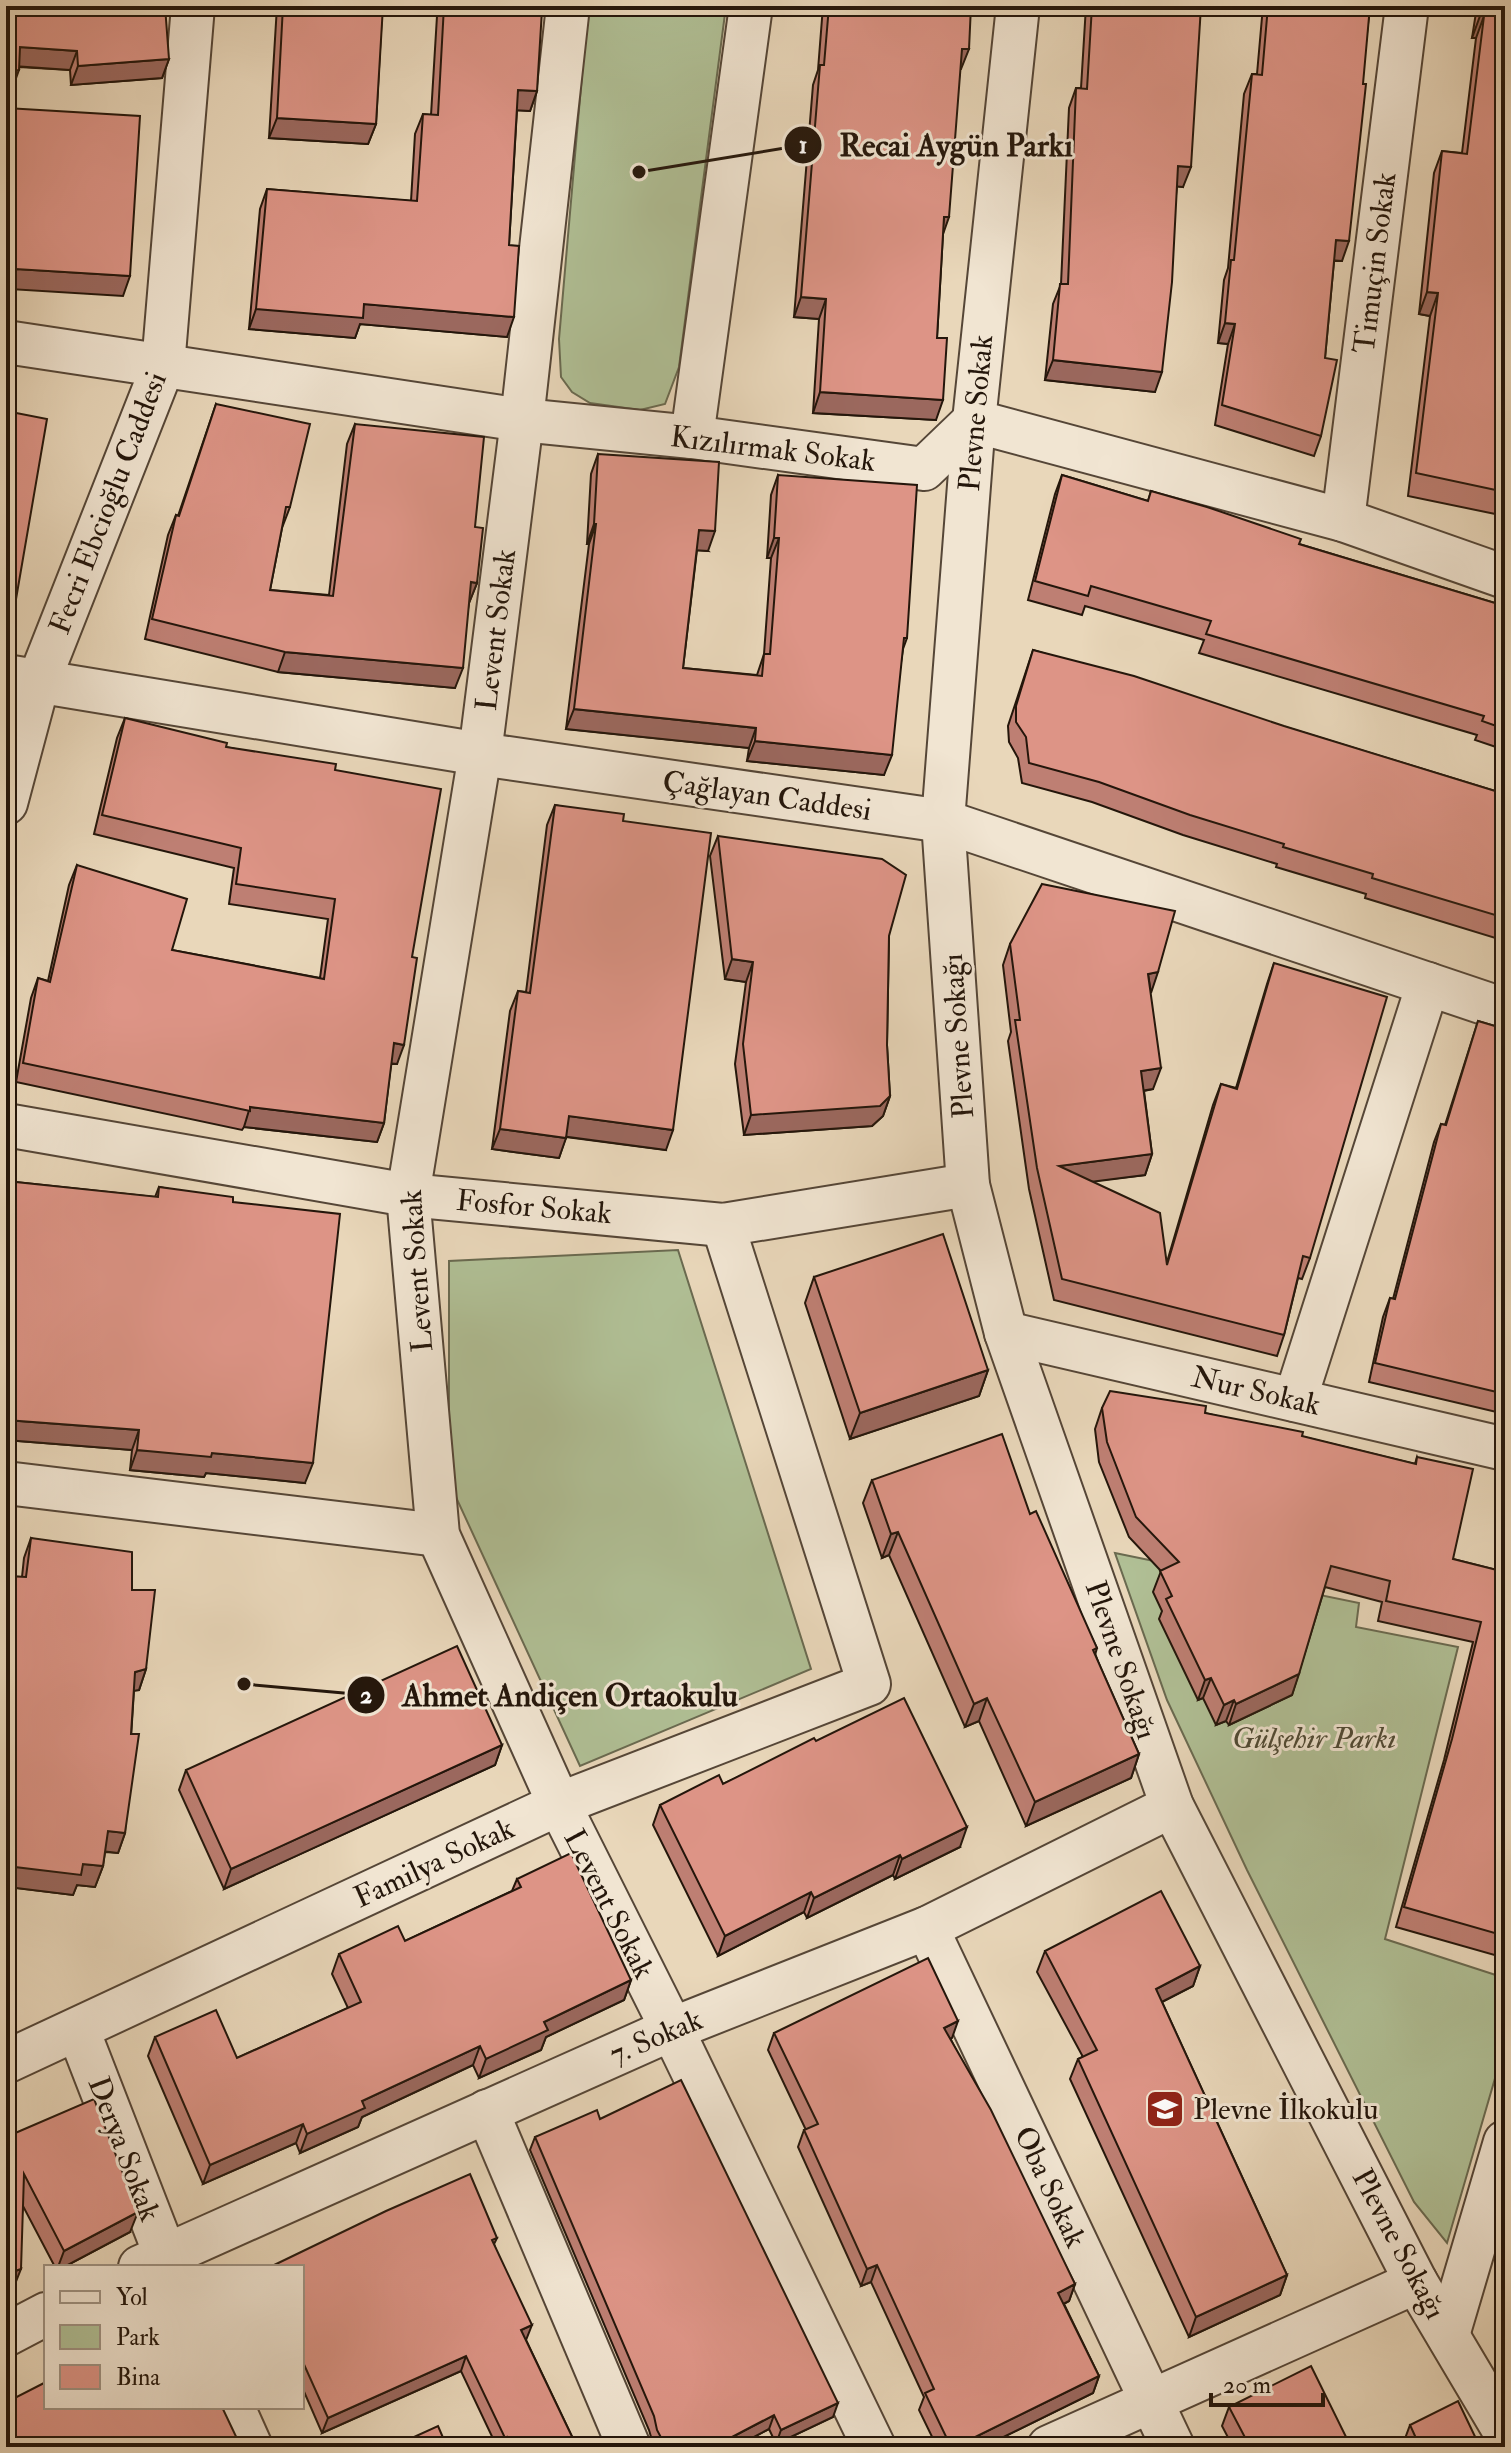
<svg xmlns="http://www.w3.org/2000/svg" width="1511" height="2453" font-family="'IM FELL Double Pica',serif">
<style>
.green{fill:#b0bf95;stroke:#6a6a50;stroke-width:2}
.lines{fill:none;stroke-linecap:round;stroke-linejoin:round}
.minor-casing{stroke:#554637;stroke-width:46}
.minor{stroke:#f1e5d2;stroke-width:42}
.wall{fill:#be7f73;stroke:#24160b;stroke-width:2}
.shaded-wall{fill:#9b685e;stroke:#24160b;stroke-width:2}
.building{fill:#dd9486;stroke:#24160b;stroke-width:2}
.labels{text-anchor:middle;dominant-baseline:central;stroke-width:6;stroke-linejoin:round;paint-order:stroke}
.street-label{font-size:30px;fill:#24160b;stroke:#f1e5d2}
.park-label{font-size:30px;font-style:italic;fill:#4e4934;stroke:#f1e5d2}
.poi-label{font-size:30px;fill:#24160b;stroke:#f1e5d2;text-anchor:start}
.leader{fill:none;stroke:#24160b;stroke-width:3}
.callout-dot{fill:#24160b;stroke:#f1e5d2;stroke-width:3}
.mark-label{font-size:24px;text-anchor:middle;font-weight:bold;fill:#fff}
.callout-label{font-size:32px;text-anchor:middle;font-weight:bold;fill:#24160b;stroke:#f1e5d2;stroke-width:6;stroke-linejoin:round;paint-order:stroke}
</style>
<rect width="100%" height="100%" fill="#e9d7ba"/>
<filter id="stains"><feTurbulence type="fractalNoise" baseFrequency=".0025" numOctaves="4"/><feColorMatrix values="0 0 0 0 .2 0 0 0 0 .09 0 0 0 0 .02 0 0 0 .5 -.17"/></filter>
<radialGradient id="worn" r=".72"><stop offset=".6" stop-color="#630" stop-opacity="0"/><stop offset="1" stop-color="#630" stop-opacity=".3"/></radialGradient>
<g class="green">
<polygon points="588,6 726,6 679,367 665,404 640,410 590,403 572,392 561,377 559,339"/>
<polygon points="678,1250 811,1669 580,1766 449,1482 449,1261"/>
<polygon points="1115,1553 1359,1603 1356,1627 1458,1647 1385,1939 1505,1978 1505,2044 1447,2243 1414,2202 1247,1870 1167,1700"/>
</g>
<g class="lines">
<g class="minor-casing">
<g id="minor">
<polyline points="568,6 522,420 480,754 408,1195 438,1535 559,1804 672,2029 874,2447"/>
<polyline points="1018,6 974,421 943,821 968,1185 1006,1333 1172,1806 1416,2282 1505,2432"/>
<polyline points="6,342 522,420 692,437 924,469 974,421 1343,520 1505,577"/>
<polyline points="692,437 751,6"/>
<polyline points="1343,520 1407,6"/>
<polyline points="6,676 480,754 943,821 1505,1010"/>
<polyline points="6,803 38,683 163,366 193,6"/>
<polyline points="6,1125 408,1195 723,1225 968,1185"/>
<polyline points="1006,1333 1505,1449"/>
<polyline points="1295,1400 1428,984"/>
<polyline points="6,1483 438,1535"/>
<polyline points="927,1928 1173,2447"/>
<polyline points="78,2030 170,2267"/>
<polyline points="6,2062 559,1804 869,1684 723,1225"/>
<polyline points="487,2111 629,2447"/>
<polyline points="140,2267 672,2029 927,1928 1172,1806"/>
<polyline points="6,2335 46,2314"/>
<polyline points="1448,2335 1505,2142"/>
<polyline points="233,2407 251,2447"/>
<polyline points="1049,2447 1416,2282"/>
</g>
</g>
<use href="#minor" class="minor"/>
</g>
<g class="wall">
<polygon points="6,6 169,59 162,78 71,85 70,70 19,67 12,89"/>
<polygon points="277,6 539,6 537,91 530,111 517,110 509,245 507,337 360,324 355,338 249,329 260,209 267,189 411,201 415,134 423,114 431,115 437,16 382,14 376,124 368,144 269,138"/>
<polygon points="823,6 971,6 960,69 943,234 937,338 936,420 813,413 819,319 794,317 813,85 818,70"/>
<polygon points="1086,6 1201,6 1183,187 1177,186 1155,392 1045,380 1053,304 1061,284 1069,108 1076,88 1081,88"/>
<polygon points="1263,6 1370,6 1342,261 1334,261 1325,358 1321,436 1314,456 1215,425 1228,344 1218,343 1224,280 1228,268 1244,94 1252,74 1257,74"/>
<polygon points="1477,6 1505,6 1505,516 1408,496 1430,316 1419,314 1434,173 1442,151 1462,153 1476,38 1472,38"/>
<polygon points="216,404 290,507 282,528 270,590 329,595 347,444 355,424 475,527 477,583 469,603 455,688 278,672 145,639 168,535 176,515 178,516"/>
<polygon points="6,411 15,605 6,629"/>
<polygon points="598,454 708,551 697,550 683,668 757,675 764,654 771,558 767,558 771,495 778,475 907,638 903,649 884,775 747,761 749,748 566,729 589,544 587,544 591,474"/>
<polygon points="1062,475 1148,501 1151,491 1299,544 1505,606 1505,750 1475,740 1477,735 1199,653 1204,640 1085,606 1082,615 1028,600 1055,494"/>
<polygon points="1033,650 1505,794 1505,941 1365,898 1366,894 1276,867 1277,864 1183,835 1092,802 1022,783 1018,758 1009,742 1008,726"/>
<polygon points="125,718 226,747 335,770 412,957 397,1064 391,1064 384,1123 377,1142 244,1127 242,1130 16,1082 31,998 38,978 48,981 69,885 77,865 172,950 320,978 328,919 229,904 234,868 94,834 117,738"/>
<polygon points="555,805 623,821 666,1150 566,1137 559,1158 492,1149 510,1011 518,991 526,992 547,825"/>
<polygon points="718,836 889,936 887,1045 890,1096 883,1116 872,1126 744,1135 735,1064 746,982 725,979 710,856"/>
<polygon points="1010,944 1150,993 1153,1089 1144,1091 1152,1154 1145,1175 1093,1181 1167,1262 1213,1105 1221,1084 1236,1088 1267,984 1274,963 1310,1258 1302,1279 1298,1278 1284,1335 1277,1356 1054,1300 1029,1189 1008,1041 1011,1032 1003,965"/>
<polygon points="1478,1021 1505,1029 1505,1414 1369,1382 1383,1317 1390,1298 1393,1299 1434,1142 1441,1124 1445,1125"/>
<polygon points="6,1181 155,1197 159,1187 233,1202 305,1483 206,1473 204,1477 130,1470 132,1450 6,1440"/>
<polygon points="814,1277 988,1370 979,1396 850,1439 805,1303"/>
<polygon points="1102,1408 1205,1413 1415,1464 1417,1457 1453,1559 1505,1572 1505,1958 1396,1927 1444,1760 1473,1642 1378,1621 1382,1602 1325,1587 1292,1695 1229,1725 1226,1721 1216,1725 1203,1698 1198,1700 1159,1619 1162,1611 1153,1592 1161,1571 1129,1537 1099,1462 1095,1429"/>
<polygon points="872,1480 1030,1514 1097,1648 1095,1655 1139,1754 1131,1778 1026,1826 979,1721 965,1727 889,1555 882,1558 863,1503"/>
<polygon points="31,1538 132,1590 146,1669 139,1690 134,1690 125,1833 118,1853 105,1852 103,1866 95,1887 77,1885 73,1895 8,1887 6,1884 6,1576 22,1577 24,1558"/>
<polygon points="816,1741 960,1847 895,1879 893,1875 807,1918 804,1912 718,1956 653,1825 660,1805 723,1784"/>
<polygon points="502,1745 495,1765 224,1889 179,1790 186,1770"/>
<polygon points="517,1879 631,1980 624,2000 546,2037 541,2050 479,2078 473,2065 362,2117 358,2127 300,2153 296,2143 203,2184 148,2056 155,2037 237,2058 348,2008 332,1974 339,1954 405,1941 512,1891"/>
<polygon points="1045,1951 1200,1966 1193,1986 1162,2002 1287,2275 1280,2295 1189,2337 1070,2079 1078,2059 1083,2057 1037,1972"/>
<polygon points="774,2033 952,2038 950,2038 1075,2284 1069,2301 1064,2304 1099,2376 1093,2393 983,2447 937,2447 919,2410 924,2397 871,2282 861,2286 798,2147 804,2130 806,2130 768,2050"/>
<polygon points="600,2119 833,2417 776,2444 769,2429 735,2447 654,2447 649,2430 530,2150 535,2137"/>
<polygon points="6,2137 130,2232 64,2267 55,2267 23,2206 13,2289"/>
<polygon points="497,2238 494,2244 526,2340 577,2447 497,2447 461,2371 322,2433 302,2387 302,2267"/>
<polygon points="1229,2407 1351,2447 1233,2447 1222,2426"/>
<polygon points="1410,2425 1480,2447 1404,2447 1403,2444"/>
</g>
<g class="shaded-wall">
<polygon points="379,6 441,6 437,16 376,13"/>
<polygon points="1480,16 1484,16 1476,38 1472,38"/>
<polygon points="20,47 77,51 70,70 13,66"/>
<polygon points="962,49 969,49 961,69 955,69"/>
<polygon points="169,59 162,78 71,85 78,66"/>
<polygon points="19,70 12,89 6,90 6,71"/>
<polygon points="518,90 537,91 530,111 511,110"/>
<polygon points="277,118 376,124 368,144 269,138"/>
<polygon points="1178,166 1191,167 1183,187 1171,186"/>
<polygon points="944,217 949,217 942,237"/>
<polygon points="1336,240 1349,241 1342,261 1329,260"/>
<polygon points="16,269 130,276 123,296 10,289 8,297 6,297 6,276"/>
<polygon points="1427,292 1438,293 1430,316 1419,314"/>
<polygon points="801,297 826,299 819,319 794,317"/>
<polygon points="364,304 514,317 507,337 360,324 355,338 249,329 256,309"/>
<polygon points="1225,323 1235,324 1228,344 1218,343"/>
<polygon points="1053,360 1162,372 1155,392 1045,380"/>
<polygon points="820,392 943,400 936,420 813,413"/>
<polygon points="594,524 596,524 589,544 587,544"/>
<polygon points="699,530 715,531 708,551 692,550"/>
<polygon points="774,538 779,538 771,558 767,558"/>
<polygon points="471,582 477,583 469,603 463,602"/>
<polygon points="285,652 463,668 455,688 278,672"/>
<polygon points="574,709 756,728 749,748 566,729"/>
<polygon points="755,741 892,755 884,775 747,761"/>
<polygon points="732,959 753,962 746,982 725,979"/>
<polygon points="1158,972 1151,993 1148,974"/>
<polygon points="394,1043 404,1045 397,1064 387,1063"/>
<polygon points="1161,1068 1153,1089 1134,1092 1141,1071"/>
<polygon points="890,1096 883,1116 872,1126 744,1135 751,1115"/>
<polygon points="250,1107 384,1123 377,1142 244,1127"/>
<polygon points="569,1116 673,1130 666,1150 561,1136"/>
<polygon points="500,1129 566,1138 559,1158 492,1149"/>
<polygon points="1152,1154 1145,1175 1051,1187 1059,1166"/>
<polygon points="988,1370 979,1396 850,1439 860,1413"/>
<polygon points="6,1420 139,1430 132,1450 6,1440"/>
<polygon points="137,1450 212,1453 313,1463 305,1483 206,1473 204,1477 130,1470"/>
<polygon points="898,1532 889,1555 882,1558 891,1534"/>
<polygon points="146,1669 139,1690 128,1692 135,1672"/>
<polygon points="1299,1674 1292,1695 1229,1725 1236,1704"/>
<polygon points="1211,1678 1203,1698 1198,1700 1205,1680"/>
<polygon points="987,1698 979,1721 965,1727 974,1704"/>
<polygon points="1234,1700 1226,1721 1216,1725 1224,1705"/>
<polygon points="502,1745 495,1765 224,1889 231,1869"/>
<polygon points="1139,1754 1131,1778 1026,1826 1035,1802"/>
<polygon points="967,1827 960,1847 895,1879 902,1859"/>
<polygon points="108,1831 125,1833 118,1853 101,1851"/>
<polygon points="900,1855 893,1875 807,1918 814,1898"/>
<polygon points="83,1864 103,1866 95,1887 77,1885 73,1895 8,1887 15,1867"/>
<polygon points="811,1892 804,1912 718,1956 725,1936"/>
<polygon points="1200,1966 1193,1986 1148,2009 1156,1989"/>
<polygon points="631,1980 624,2000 546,2037 541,2050 479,2078 486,2059 544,2022"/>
<polygon points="958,2021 952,2038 938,2044 944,2028"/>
<polygon points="480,2046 473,2065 362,2117 358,2127 300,2153 307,2134 362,2101"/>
<polygon points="303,2124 296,2143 203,2184 210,2165"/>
<polygon points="138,2212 130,2232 64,2267 58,2267 64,2251"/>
<polygon points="877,2265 871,2282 861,2286 867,2269"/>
<polygon points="21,2269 13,2289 6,2291 6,2274"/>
<polygon points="1287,2275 1280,2295 1189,2337 1196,2317"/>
<polygon points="1075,2284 1069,2301 1052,2310 1058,2293"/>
<polygon points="532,2325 526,2340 516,2345 521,2330"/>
<polygon points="466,2356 461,2371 322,2433 328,2418"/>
<polygon points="1099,2376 1093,2393 983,2447 955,2447"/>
<polygon points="838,2403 833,2417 776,2444 781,2430"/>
<polygon points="774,2415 769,2429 735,2447 713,2447"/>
</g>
<g class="building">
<polygon points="6,6 165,6 169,59 78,66 77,51 20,47 19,70 6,71"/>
<polygon points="283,6 383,6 376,124 277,118"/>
<polygon points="444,6 539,6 539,10 542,10 537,91 518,90 509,245 519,246 514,317 364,304 363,318 256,309 267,189 417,201 423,114 438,115"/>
<polygon points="829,6 971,6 969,49 962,49 949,217 944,217 937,338 947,338 943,400 820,392 826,299 801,297 820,65 824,65"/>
<polygon points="1092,6 1201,6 1191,167 1178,166 1172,282 1162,372 1053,360 1060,284 1068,284 1076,88 1087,89"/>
<polygon points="1268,6 1370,6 1363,84 1366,84 1349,241 1336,240 1325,358 1337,360 1321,436 1222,405 1235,324 1225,323 1231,260 1234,260 1252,74 1262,75"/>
<polygon points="1482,6 1505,6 1505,492 1416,473 1438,293 1427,292 1442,151 1467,154 1484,16 1480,16"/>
<polygon points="6,108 140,116 130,276 16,269 15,277 6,276"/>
<polygon points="216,404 310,424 290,507 286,507 270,590 333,596 355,424 484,437 475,527 483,528 477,583 471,582 463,668 285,652 152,619 176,515 179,516"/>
<polygon points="6,411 47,419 15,605 6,603"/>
<polygon points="598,454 719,462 715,531 699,530 683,668 762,676 764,654 770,654 779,538 774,538 778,475 917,485 907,638 904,638 892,755 755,741 756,728 574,709 596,524 594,524"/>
<polygon points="1062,475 1148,501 1151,491 1207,507 1301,539 1299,544 1505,606 1505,729 1482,721 1484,716 1206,634 1211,621 1091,586 1088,596 1035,581"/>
<polygon points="1033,650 1134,676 1284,726 1505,794 1505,918 1372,878 1373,874 1283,847 1284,844 1190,815 1099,782 1029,763 1026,737 1016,722 1016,706"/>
<polygon points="125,718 227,743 226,747 336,764 335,770 441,789 412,957 417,958 404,1045 394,1043 384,1123 250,1107 250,1111 23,1063 38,978 50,982 77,865 187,899 172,950 324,979 335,899 236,884 241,848 102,815"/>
<polygon points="555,805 624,814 623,821 711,833 673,1130 569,1116 566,1138 500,1129 518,991 530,993"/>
<polygon points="718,836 882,859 906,875 889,936 887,1045 890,1096 880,1106 751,1115 743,1044 753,962 732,959"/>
<polygon points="1042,884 1175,911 1158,972 1148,974 1161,1068 1141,1071 1152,1154 1059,1166 1160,1213 1167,1265 1221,1084 1237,1089 1274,963 1387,997 1310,1258 1303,1256 1284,1335 1062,1279 1037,1168 1015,1020 1020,1020 1010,944"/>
<polygon points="1478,1021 1505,1029 1505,1394 1375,1363 1390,1298 1395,1299 1441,1124 1446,1125"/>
<polygon points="6,1181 158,1197 159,1187 233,1197 233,1202 340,1214 313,1463 212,1453 211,1457 137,1450 139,1430 6,1420"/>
<polygon points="943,1234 988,1370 860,1413 814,1277"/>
<polygon points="1110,1391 1206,1406 1205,1413 1303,1432 1302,1436 1416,1464 1417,1457 1473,1469 1453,1559 1505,1572 1505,1936 1404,1907 1452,1739 1481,1622 1386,1601 1390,1581 1331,1566 1299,1674 1236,1704 1234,1700 1224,1705 1211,1678 1205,1680 1166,1599 1172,1596 1160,1571 1179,1562 1136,1517 1107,1442 1102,1408"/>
<polygon points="1002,1434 1030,1514 1036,1511 1097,1648 1093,1650 1139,1754 1035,1802 987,1698 974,1704 898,1532 891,1534 872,1480"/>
<polygon points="31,1538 132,1552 132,1590 155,1590 146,1669 135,1672 131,1734 139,1734 125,1833 108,1831 103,1866 83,1864 81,1875 15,1867 10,1858 6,1857 6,1576 26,1577"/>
<polygon points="457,1646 502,1745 231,1869 186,1770"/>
<polygon points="904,1698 967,1827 902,1859 900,1855 814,1898 811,1892 725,1936 660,1805 719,1775 723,1784 814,1738 816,1741"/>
<polygon points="571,1853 631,1980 544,2022 548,2030 486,2059 480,2046 362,2101 365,2108 307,2134 303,2124 210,2165 155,2037 216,2010 237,2058 361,2002 339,1954 398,1926 405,1941 521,1887 517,1879"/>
<polygon points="1161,1891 1200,1966 1156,1989 1287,2275 1196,2317 1078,2059 1097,2050 1045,1951"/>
<polygon points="928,1958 958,2021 944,2028 991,2110 1075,2284 1058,2293 1099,2376 955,2447 951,2447 925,2393 934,2389 877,2265 867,2269 804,2130 818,2124 774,2033"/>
<polygon points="681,2080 838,2403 781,2430 774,2415 713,2447 666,2447 657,2430 654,2416 535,2137 597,2110 600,2119"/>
<polygon points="94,2099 138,2212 64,2251 24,2174 21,2269 6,2274 6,2137"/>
<polygon points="470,2174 497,2238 492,2240 532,2325 521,2330 577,2447 511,2447 507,2437 505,2438 466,2356 328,2418 302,2360 302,2267 270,2267 386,2211"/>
<polygon points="1311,2366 1351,2447 1250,2447 1229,2407"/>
<polygon points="46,2382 46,2407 222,2407 241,2447 6,2447 6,2399 7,2398 9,2401"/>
<polygon points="1458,2401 1480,2447 1420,2447 1410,2425"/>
<polygon points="438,2426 447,2447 392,2447"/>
<polygon points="1150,2441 1153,2447 1137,2447"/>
</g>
<defs>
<g id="school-square" transform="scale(2)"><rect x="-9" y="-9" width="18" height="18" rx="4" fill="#8f2418" stroke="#f1e5d2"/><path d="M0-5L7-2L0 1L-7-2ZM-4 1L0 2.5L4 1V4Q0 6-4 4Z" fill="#fff"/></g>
</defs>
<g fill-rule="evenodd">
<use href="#school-square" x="1165" y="2109"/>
</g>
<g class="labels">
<g class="street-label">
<text transform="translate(1375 263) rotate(-83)">Timuçin Sokak</text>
<text transform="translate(976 413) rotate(-85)">Plevne Sokak</text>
<text transform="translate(773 449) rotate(7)">Kızılırmak Sokak</text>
<text transform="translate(108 503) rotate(-69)">Fecri Ebcioğlu Caddesi</text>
<text transform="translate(496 630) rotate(-83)">Levent Sokak</text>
<text transform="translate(767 796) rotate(8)">Çağlayan Caddesi</text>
<text transform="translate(958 1036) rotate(-94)">Plevne Sokağı</text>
<text transform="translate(534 1207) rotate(5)">Fosfor Sokak</text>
<text transform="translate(417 1271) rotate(-94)">Levent Sokak</text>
<text transform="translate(1256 1391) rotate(13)">Nur Sokak</text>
<text transform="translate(1121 1660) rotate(71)">Plevne Sokağı</text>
<text transform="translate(434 1863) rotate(-25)">Familya Sokak</text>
<text transform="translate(609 1904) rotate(63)">Levent Sokak</text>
<text transform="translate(656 2037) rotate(-23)">7. Sokak</text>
<text transform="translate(124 2149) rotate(69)">Derya Sokak</text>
<text transform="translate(1050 2187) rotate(65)">Oba Sokak</text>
<text transform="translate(1399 2244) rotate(62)">Plevne Sokağı</text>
</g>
<g class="park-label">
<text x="1314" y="1738">Gülşehir Parkı</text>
</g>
<g class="poi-label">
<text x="1193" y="2109">Plevne İlkokulu</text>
</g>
</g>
<path class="leader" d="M639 172L803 145M244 1684L366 1695"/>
<g class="callout-dot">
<circle cx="639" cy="172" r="8"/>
<circle cx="244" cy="1684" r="8"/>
<circle cx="803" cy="145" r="20"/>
<circle cx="366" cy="1695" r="20"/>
</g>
<g class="mark-label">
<text x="803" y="153">1</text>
<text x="366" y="1703">2</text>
</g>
<g class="callout-label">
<text x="956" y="156">Recai Aygün Parkı</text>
<text x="570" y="1706">Ahmet Andiçen Ortaokulu</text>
</g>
<rect width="1511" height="2453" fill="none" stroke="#e9d7ba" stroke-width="32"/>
<rect x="8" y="8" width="1495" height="2437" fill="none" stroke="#24160b" stroke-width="4"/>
<rect x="16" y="16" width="1479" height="2421" fill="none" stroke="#24160b" stroke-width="2"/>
<rect x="44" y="2265" width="260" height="144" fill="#f1e5d2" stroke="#9f9282" stroke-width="2"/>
<rect x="60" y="2291" width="40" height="12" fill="#f1e5d2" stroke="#9f9282" stroke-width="2"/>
<text x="116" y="2305" font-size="24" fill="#24160b">Yol</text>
<rect x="60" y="2325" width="40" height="24" fill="#b0bf95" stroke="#9f9282" stroke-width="2"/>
<text x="116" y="2345" font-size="24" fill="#24160b">Park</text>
<rect x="60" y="2365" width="40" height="24" fill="#dd9486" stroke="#9f9282" stroke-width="2"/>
<text x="116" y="2385" font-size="24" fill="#24160b">Bina</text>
<path d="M1211 2393v12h112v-12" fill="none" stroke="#24160b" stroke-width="4"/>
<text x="1223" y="2393" font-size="24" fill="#24160b" stroke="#f1e5d2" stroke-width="6" paint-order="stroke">20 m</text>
<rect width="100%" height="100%" filter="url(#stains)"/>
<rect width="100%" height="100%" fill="url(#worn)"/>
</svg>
